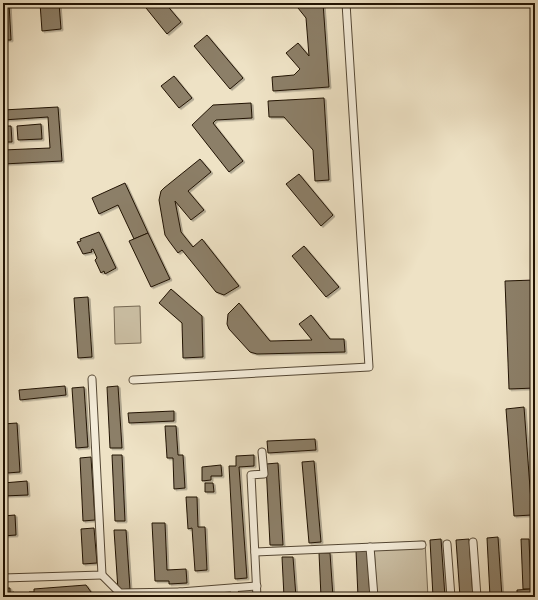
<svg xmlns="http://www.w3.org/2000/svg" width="538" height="600" font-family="Cardo,serif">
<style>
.green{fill:#cbbfa4;stroke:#766954}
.building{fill:#8c7f68;stroke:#211303;filter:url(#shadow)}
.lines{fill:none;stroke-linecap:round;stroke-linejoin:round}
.minor-casing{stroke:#544734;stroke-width:9}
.minor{stroke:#f4ecd9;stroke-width:7}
</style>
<defs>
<filter id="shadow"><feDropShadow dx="2" dy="1.5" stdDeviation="0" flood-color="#0004"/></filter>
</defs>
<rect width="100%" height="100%" fill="#eee2c5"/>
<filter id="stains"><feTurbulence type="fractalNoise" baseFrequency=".005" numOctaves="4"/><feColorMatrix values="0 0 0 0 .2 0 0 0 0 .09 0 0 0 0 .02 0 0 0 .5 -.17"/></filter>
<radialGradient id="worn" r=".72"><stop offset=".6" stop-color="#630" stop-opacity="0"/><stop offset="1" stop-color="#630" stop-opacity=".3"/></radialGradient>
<g class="green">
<polygon points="140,306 141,343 115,344 114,307"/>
<polygon points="425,541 428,597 377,597 374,544"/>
</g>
<g class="building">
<polygon points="3,3 9,3 11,40 3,40"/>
<polygon points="40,3 59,3 61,29 42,31"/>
<polygon points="142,3 165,3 181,22 167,34"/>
<polygon points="294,3 323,3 329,87 273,91 272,77 294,75 300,69 286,53 298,43 309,56 306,18"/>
<polygon points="207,35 243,78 230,89 194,46"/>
<polygon points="174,76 192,98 179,108 161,86"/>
<polygon points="324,98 329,180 315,181 313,150 284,117 269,117 268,101"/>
<polygon points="251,103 252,118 216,120 213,123 243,161 229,172 192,125 213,105"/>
<polygon points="58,107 62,161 3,164 3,150 50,148 48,117 3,120 3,110"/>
<polygon points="41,124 42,139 18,140 17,126"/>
<polygon points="3,126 11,126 12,142 3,142"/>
<polygon points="200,159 211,172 188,191 204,210 191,220 175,201 181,232 193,247 202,239 239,286 224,295 216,292 182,250 178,253 169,241 165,235 159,200 161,191 164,188"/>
<polygon points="299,174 333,215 321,226 286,184"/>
<polygon points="125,183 148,233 134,239 118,205 99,214 92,198"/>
<polygon points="99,232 116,268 105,274 104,271 101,273 95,260 97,258 93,249 91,250 92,252 83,254 77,242 81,241 80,239"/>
<polygon points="148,233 170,279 151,287 129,241"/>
<polygon points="304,246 339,287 326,297 292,256"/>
<polygon points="535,280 535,388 509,389 505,281"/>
<polygon points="171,289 202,316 203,357 183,358 182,323 159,303"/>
<polygon points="88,297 92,357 78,358 74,298"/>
<polygon points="239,303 270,341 312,340 299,324 311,315 330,339 344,339 345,352 257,354 250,352 229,329 227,324 228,314"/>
<polygon points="65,386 66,395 20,400 19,390"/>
<polygon points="118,386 122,448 110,448 107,387"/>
<polygon points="84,387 88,447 76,448 72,388"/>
<polygon points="524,407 532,515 514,516 506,409"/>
<polygon points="174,411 174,421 129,423 128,413"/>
<polygon points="17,423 20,472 7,473 3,424"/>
<polygon points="165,426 176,426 178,455 183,455 185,488 174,489 173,458 167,458"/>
<polygon points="315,439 316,450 268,453 267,441"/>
<polygon points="112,455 122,455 125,521 115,521"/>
<polygon points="254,455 254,466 239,467 247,578 235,579 229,466 236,466 236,456"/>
<polygon points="91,457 95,520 83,521 80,458"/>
<polygon points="314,461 321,542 309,543 302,462"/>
<polygon points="278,463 283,545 270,545 266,464"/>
<polygon points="221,465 222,476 211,476 211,480 202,481 202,467"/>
<polygon points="27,481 28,495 3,496 3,483"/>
<polygon points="205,483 213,483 214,492 205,492"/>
<polygon points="186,497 197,497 198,527 205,527 207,570 195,571 192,528 188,529"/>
<polygon points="15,515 16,535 3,536 3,516"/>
<polygon points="152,523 165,523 167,570 186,569 187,583 169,584 169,581 155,581"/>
<polygon points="94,528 97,563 83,564 81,529"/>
<polygon points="114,530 126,530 130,589 118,590"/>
<polygon points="498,537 502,597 490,597 487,538"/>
<polygon points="441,539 445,597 433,597 430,540"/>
<polygon points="469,539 473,597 460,597 456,540"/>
<polygon points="521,539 529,539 531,589 523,589"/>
<polygon points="367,550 370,597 358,597 356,551"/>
<polygon points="319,553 330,553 333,597 321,597"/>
<polygon points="282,557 293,557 296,597 284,597"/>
<polygon points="86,585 91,592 89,596 29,597 29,592 34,592 34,589"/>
<polygon points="3,588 10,588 10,593 14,592 14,597 3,597"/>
<polygon points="531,589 531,597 517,597 517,590"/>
<polygon points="253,593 253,597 242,597 242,594"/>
</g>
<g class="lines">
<g class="minor-casing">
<g id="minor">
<polyline points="133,380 369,367 346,3"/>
<polyline points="473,542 477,597"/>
<polyline points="447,544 451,597"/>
<polyline points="370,547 374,597"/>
<polyline points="255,552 422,545"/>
<polyline points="102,575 120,593 180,592"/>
<polyline points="3,578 102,575 92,379"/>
<polyline points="234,588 235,597"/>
<polyline points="180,597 180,592 257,586"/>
<polyline points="257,597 251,475 264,474 262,452"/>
</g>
</g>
<use href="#minor" class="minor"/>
</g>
<rect width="538" height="600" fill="none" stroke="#eee2c5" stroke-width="16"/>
<rect x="4" y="4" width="530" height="592" fill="none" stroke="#211303" stroke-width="2"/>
<rect x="8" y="8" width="522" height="584" fill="none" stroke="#211303"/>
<rect width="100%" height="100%" filter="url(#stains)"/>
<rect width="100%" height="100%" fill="url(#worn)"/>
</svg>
